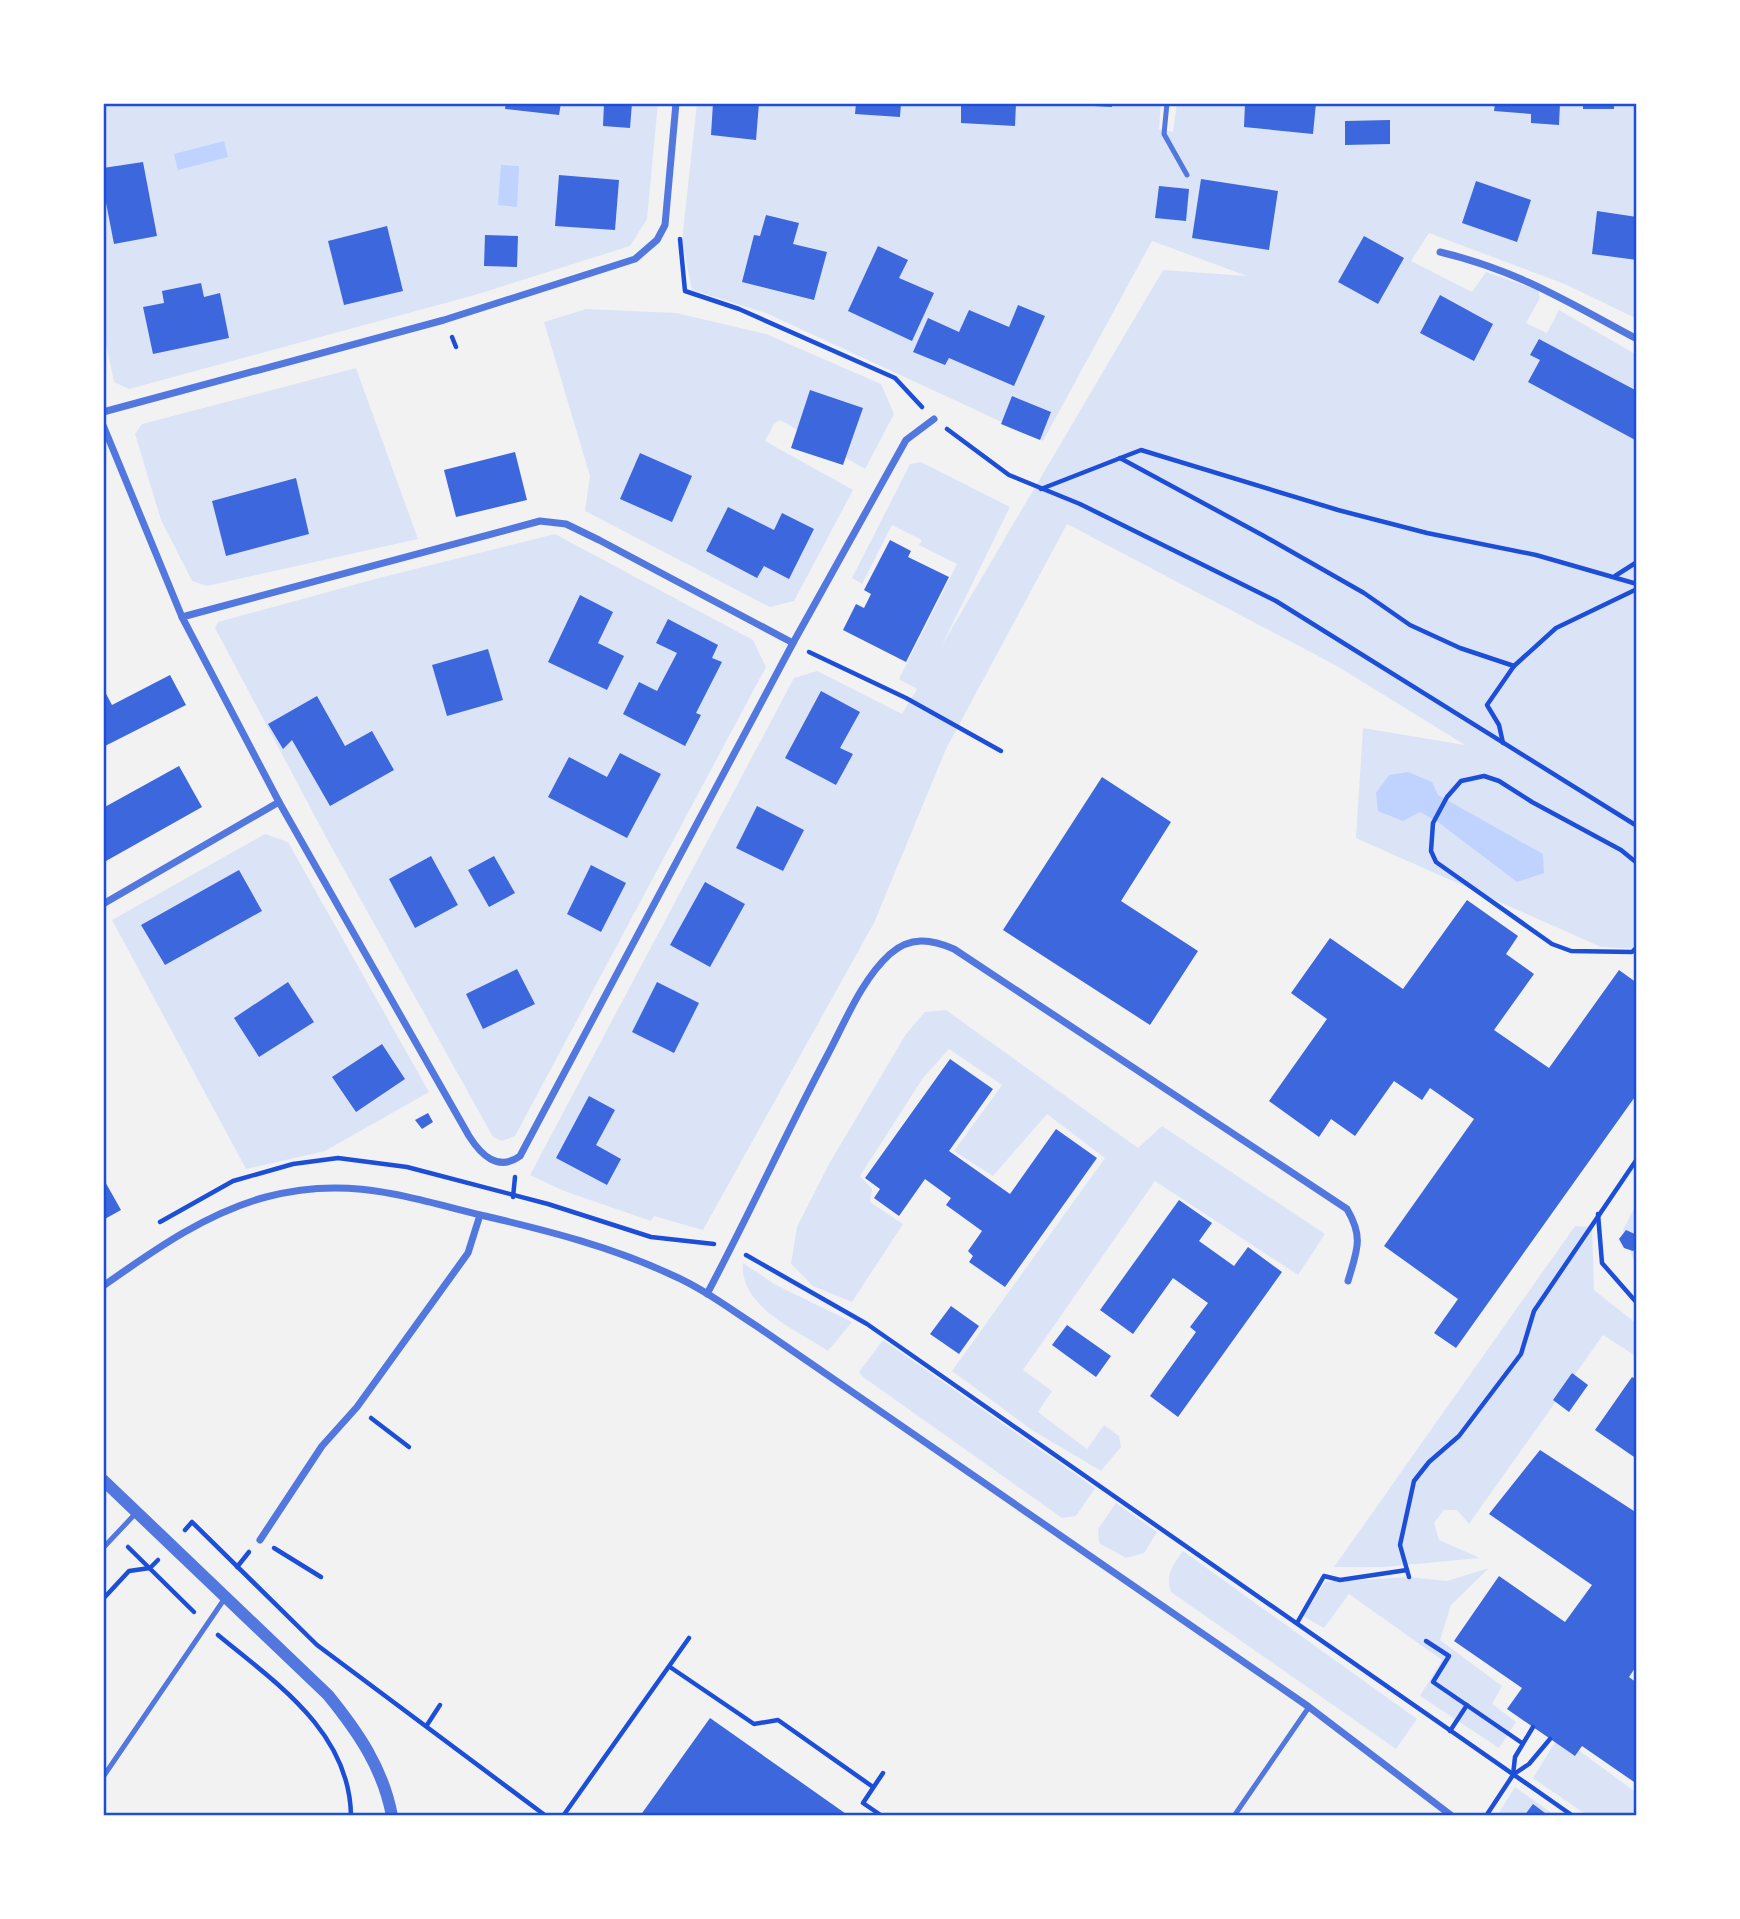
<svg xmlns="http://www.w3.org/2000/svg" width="1740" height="1919" font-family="Karla,sans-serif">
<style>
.green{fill:#dbe4f7}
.water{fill:#bfd3fe}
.building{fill:#3d67dc}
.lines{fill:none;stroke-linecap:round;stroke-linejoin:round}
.path{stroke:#1d4ed8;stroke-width:4.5}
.service{stroke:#5277de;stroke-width:5}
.minor{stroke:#5277de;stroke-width:7}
.tertiary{stroke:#5277de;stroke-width:12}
.neatline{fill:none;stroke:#1d4ed8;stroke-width:2.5}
</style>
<rect width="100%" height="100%" fill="#f2f2f2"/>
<g class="green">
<polygon points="103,103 658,103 647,219 630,246 475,295 129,389 114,382 103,329"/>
<polygon points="697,103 1161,103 1159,129 1173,132 1177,103 1637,103 1637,315 1633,317 1567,285 1429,233 1411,261 1472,292 1486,272 1538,290 1540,298 1526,323 1547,333 1559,310 1637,355 1637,949 1601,947 1356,838 1363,728 1465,745 1337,666 1067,524 946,749 874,923 703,1230 654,1216 651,1221 564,1191 530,1175 794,678 817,671 902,714 917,689 899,679 957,564 919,545 922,540 892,525 862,584 852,578 910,464 921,462 1010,507 942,645 1163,270 1247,276 1152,241 1043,441 766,313 692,290 682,241"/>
<polygon points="586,309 676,313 766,334 881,384 894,414 865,469 780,420 774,424 765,441 853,490 794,601 770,607 585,511 590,476 544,322"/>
<polygon points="356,368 418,539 207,586 192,581 161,520 135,434 142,424"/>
<polygon points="555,534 753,640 766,667 515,1136 502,1141 493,1137 328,841 215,628 218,622 379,578"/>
<polygon points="265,834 288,842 429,1092 325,1151 246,1169 112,920"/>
<polygon points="946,1010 1138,1148 1162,1126 1325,1234 1298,1275 1155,1181 1023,1370 1052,1391 1038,1412 1087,1449 1104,1425 1119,1436 1121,1447 1101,1471 1032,1430 952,1371 1105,1158 1047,1114 993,1176 954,1151 1002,1085 949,1049 923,1078 860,1176 872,1189 870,1202 903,1224 852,1302 813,1286 791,1264 797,1227 829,1164 906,1034 925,1012"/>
<polygon points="1637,1203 1637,1270 1623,1230"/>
<polygon points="1575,1226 1592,1227 1594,1290 1637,1324 1637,1357 1603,1335 1469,1524 1457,1510 1444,1510 1434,1523 1439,1540 1480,1558 1384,1567 1334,1567"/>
<path d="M 743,1263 L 776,1285 L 852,1322 L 828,1351 C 797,1330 739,1307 743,1263 Z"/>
<polygon points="883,1340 1095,1488 1076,1516 1062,1518 863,1377 859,1372"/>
<polygon points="1116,1503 1157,1532 1144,1553 1126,1558 1099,1543 1098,1529"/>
<path d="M 1183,1551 L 1417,1719 L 1396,1749 L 1171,1592 C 1165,1574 1173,1565 1183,1551 Z"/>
<polygon points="1489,1568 1451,1605 1440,1640 1502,1686 1492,1704 1516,1722 1499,1748 1420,1696 1442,1660 1349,1594 1324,1628 1303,1616 1325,1582 1409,1577 1447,1581"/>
<polygon points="1559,1736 1637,1793 1637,1816 1588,1816 1533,1778"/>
<polygon points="1515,1787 1556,1816 1497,1816"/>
</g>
<g class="water">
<polygon points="224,141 228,157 178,170 174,154"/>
<polygon points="501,165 519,166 517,207 498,205"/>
<polygon points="1408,772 1432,782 1438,795 1543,854 1544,873 1517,882 1438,822 1420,812 1403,821 1378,811 1376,793 1389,775"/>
</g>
<g class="building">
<polygon points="506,103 561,103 559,115 505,109"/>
<polygon points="604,103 632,103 630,128 603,126"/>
<polygon points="713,103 759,103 756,140 711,135"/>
<polygon points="856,103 901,103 900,117 855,114"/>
<polygon points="961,103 1016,103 1015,126 961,123"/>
<polygon points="1076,103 1112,103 1112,107 1076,105"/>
<polygon points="1245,103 1316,103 1313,134 1244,127"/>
<polygon points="1495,103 1560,103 1559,125 1531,123 1531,114 1494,111"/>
<rect x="1583" y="103" width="31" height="6"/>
<polygon points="1390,120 1390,144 1345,145 1345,121"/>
<polygon points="143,162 157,236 114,244 103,187 103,168"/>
<polygon points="559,175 619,180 615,230 555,226"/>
<polygon points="1201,179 1278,191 1269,250 1192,238"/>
<polygon points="1476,181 1531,200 1517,242 1462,223"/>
<polygon points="1159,186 1189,189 1186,221 1155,218"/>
<polygon points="1597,211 1637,217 1637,260 1592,254"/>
<polygon points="766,215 799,223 793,244 827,252 814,300 742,282 754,235 760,236"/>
<polygon points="387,226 403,291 344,305 328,241"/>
<polygon points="485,235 518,236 517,267 484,266"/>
<polygon points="1364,236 1404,258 1378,304 1338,282"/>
<polygon points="878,246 908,260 899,278 934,293 912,341 848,311"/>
<polygon points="201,283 204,297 220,293 229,338 153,354 143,307 164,303 162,291"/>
<polygon points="1440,295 1493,324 1474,361 1420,333"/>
<polygon points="1018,305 1045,316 1014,386 949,358 945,365 913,352 928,318 959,332 969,310 1009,327"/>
<polygon points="1539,339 1637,391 1637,441 1528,382 1540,360 1530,355"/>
<polygon points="810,390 863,408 843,465 791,448"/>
<polygon points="1012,396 1051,412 1040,440 1001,424"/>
<polygon points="515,452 527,500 456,517 444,470"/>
<polygon points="640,453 692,476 672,522 620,499"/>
<polygon points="296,478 309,534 226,556 212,501"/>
<polygon points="728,507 774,530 782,513 814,529 789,579 764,566 757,578 706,551"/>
<polygon points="890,540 911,551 908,557 949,577 906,662 843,630 856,604 864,608 871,594 864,590"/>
<polygon points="580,595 613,612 598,643 624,656 607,690 548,662"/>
<polygon points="668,619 718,645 712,658 722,662 696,713 701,715 685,746 623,714 639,682 657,691 677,653 656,643"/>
<polygon points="488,649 503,700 447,716 432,665"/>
<polygon points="170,675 186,705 103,747 103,688 112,705"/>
<polygon points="821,691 860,712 840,748 853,754 836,785 785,758"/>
<polygon points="317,696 345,746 372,731 394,770 330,806 292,740 283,749 268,724"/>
<polygon points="620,753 661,774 627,838 548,797 569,757 607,777"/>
<polygon points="179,766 202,807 106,861 103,856 103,808"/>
<polygon points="1102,777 1171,822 1121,901 1198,951 1150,1025 1003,930"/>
<polygon points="757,806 804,830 783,871 736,848"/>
<polygon points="431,856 458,905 415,928 389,879"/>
<polygon points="494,856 515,893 489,907 468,870"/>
<polygon points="591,865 626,883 601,932 567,914"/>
<polygon points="239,870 262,911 165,965 141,925"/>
<polygon points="705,882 745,904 710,967 670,945"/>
<polygon points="1467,900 1518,936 1506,954 1534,974 1494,1030 1549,1068 1619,970 1637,983 1637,1094 1456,1348 1434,1333 1458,1299 1384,1246 1474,1119 1430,1088 1422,1100 1394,1081 1355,1136 1331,1119 1319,1137 1269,1101 1327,1019 1291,993 1330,938 1403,989"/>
<polygon points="517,969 535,1004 483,1029 466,994"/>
<polygon points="288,982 314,1022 259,1057 234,1018"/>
<polygon points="657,982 699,1003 674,1053 632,1032"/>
<polygon points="382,1044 405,1079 356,1112 332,1077"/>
<polygon points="950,1059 993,1089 949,1151 1010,1194 1056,1129 1097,1158 1005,1287 969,1262 973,1256 968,1251 982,1231 946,1205 951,1198 925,1179 899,1216 874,1198 880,1189 865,1178"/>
<polygon points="589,1096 615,1110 596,1145 621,1159 607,1185 556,1158"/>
<polygon points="428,1113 433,1122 422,1129 415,1120"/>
<polygon points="103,1178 121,1210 103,1220"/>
<polygon points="1179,1200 1212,1223 1199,1241 1234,1266 1248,1247 1282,1272 1178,1417 1150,1396 1196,1332 1190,1327 1208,1303 1173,1278 1133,1334 1100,1310"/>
<polygon points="1626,1230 1637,1235 1637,1247 1633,1251 1624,1248 1619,1239"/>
<polygon points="951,1306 979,1326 959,1354 930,1334"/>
<polygon points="1067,1325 1111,1356 1096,1377 1052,1345"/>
<polygon points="1572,1373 1588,1385 1569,1412 1553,1400"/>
<polygon points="1632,1377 1637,1380 1637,1459 1595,1430"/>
<polygon points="1540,1450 1637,1513 1637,1665 1629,1677 1637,1683 1637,1784 1582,1746 1575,1756 1507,1709 1522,1688 1454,1641 1499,1576 1565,1622 1592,1585 1489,1514"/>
<polygon points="710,1718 849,1816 640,1816"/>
<polygon points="1533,1804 1549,1816 1524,1816"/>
</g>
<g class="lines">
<g class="path">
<polyline points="680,239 685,291 739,309 895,378 922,407"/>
<polyline points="452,337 456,347"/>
<polyline points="947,429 1009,475 1080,504 1276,601 1637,826"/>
<polyline points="1120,458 1264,536 1364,593 1410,625 1460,648 1514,666"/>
<polyline points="1041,489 1141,450 1338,510 1427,533 1536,555 1637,584"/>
<polyline points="1615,576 1637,562"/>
<polyline points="809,652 906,698 1001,751"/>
<polyline points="1503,743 1499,725 1487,705 1514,666 1556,628 1637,589"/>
<polyline points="1637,863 1621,850 1532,802 1499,781 1484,776 1461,781 1447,797 1433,823 1431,851 1436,862 1552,944 1571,951 1632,952 1637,947"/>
<polyline points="513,1197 515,1177"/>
<polyline points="1598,1214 1602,1263 1637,1303"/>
<polyline points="160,1222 233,1181 293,1164 338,1158 407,1167 548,1204 651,1237 714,1244"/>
<polyline points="746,1255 867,1324 1573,1816"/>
<polyline points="371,1418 409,1447"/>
<polyline points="185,1530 192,1522 317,1645 546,1816"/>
<polyline points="128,1547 194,1612"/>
<polyline points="274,1548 321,1577"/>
<polyline points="237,1567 249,1552"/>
<polyline points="1409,1577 1400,1545 1414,1481 1429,1462 1459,1436 1521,1354 1534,1311 1637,1159"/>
<polyline points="103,1599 129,1571 150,1568 158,1560"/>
<polyline points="1297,1623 1324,1576 1340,1580 1407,1570"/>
<path d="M 218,1635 C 276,1683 350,1732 351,1816"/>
<polyline points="1426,1641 1449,1656 1433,1682 1522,1743"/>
<polyline points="670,1667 754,1724 778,1720 873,1787"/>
<polyline points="427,1725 440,1705"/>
<polyline points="1450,1731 1467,1705"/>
<polyline points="1514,1774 1529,1764 1550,1739"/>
<polyline points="563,1816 689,1638"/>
<polyline points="882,1816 863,1803 883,1773"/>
<polyline points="1486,1816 1513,1775 1515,1757 1533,1727"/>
</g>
<g class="service">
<polyline points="1167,103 1164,134 1187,175"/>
<polyline points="103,1548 136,1513"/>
<polyline points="103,1777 225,1598"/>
<polyline points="1234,1816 1309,1707"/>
</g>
<g class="minor">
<path d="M 1440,252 C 1517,270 1568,302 1637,339"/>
<polyline points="103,412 444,320 635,259 657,240 665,225 676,103"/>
<path d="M 103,425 L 182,617 L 279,802 L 469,1136 C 481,1155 498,1172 520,1156 L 793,643 L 906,440 L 934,419"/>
<polyline points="182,617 540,521 566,524 599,540 793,643"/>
<polyline points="103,904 279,802"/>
<path d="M 103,1286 C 153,1251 206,1213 266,1197 C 348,1175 406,1197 485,1216 C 549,1231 612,1247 672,1275 C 702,1288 730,1309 758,1327 L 1309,1707 L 1452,1816"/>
<path d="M 707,1294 C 749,1215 786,1133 828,1054 C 845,1022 862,979 890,954 C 910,936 931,939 954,949 L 1347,1209 C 1364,1238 1357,1250 1348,1281"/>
<polyline points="260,1540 322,1446 357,1407 468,1253 480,1215"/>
</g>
<path class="tertiary" d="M 103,1480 L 328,1695 C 358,1732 383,1768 392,1816"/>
</g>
<rect width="1740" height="1919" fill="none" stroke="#ffffff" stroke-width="210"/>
<rect x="105" y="105" width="1530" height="1709" class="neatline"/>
</svg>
